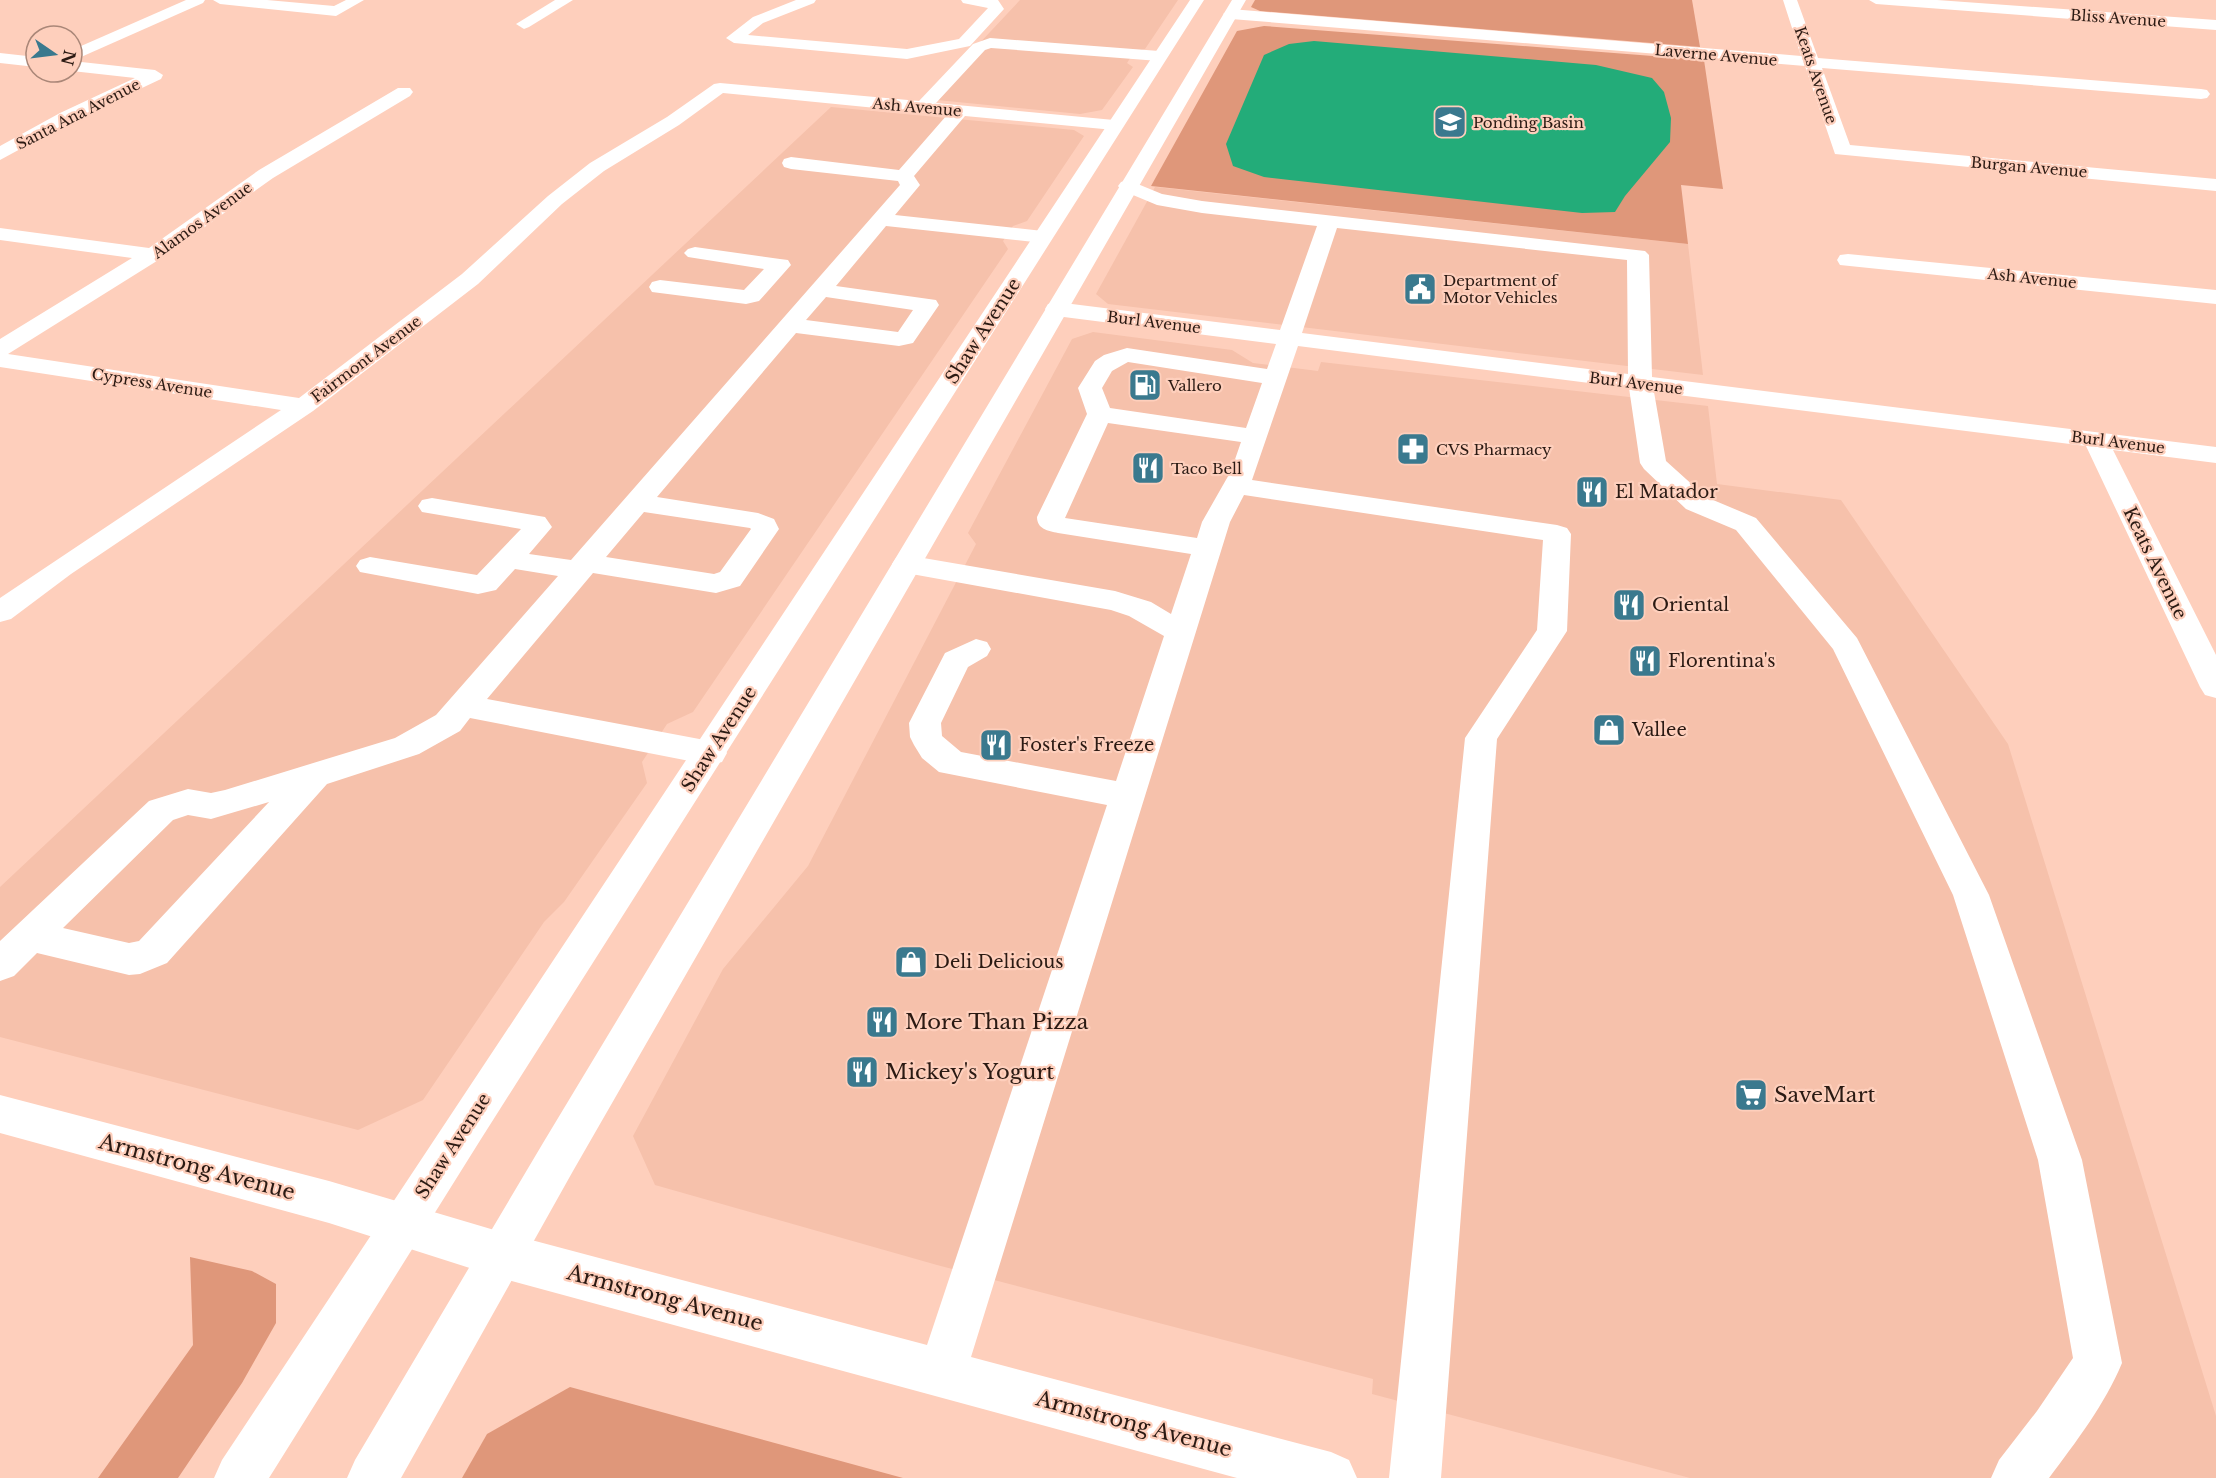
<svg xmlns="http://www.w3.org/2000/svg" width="2216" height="1478" font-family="'Libre Baskerville',serif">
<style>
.built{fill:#f6c1ab}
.green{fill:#df977a}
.water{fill:#23ac79}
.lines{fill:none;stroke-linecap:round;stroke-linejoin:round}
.minor{fill:#fff;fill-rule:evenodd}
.major{fill:#fff;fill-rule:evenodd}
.labels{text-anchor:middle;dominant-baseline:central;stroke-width:4.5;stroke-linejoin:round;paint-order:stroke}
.far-street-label{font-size:15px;fill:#2b1a13;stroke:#fecfbc}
.far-poi-label{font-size:15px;fill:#2b1a13;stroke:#fecfbc;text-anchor:start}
.street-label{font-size:18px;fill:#2b1a13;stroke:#fecfbc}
.poi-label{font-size:18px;fill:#2b1a13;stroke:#fecfbc;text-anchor:start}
.near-poi-label{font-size:21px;fill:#2b1a13;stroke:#fecfbc;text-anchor:start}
.near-street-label{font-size:21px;fill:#2b1a13;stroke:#fecfbc}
</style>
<rect width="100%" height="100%" fill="#fecfbc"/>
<g class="built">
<polygon points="1020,0 1178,0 1145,49 1134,52 1127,63 1133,67 1102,110 1080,114 927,99"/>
<polygon points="831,107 1074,130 1084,136 1027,221 1013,226 1003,241 1008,249 693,712 667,724 642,762 647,783 564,902 544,922 423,1100 358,1130 0,1037 0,887"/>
<polygon points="1155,187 1688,244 1703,375 1108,304 1096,294"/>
<polygon points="1093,332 1232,350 1253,363 1318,371 1321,362 1708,406 1717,484 1841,500 2008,744 2216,1416 2216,1478 1690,1478 1372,1394 1373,1379 937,1265 655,1185 633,1136 723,969 808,866 976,544 968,533 1072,339"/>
</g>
<g class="green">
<polygon points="1255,0 1692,0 1700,47 1260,11 1251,7"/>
<polygon points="1264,26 1704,60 1723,189 1681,185 1688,244 1151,186 1237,31"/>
<polygon points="190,1257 252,1271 276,1284 276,1323 242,1383 178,1478 98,1478 193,1345"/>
<polygon points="570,1387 903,1478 462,1478 487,1434"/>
</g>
<polygon class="water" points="1314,41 1596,65 1652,78 1664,92 1671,118 1670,142 1625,196 1615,212 1582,213 1264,177 1233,166 1226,144 1264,55 1289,44"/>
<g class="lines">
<g class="minor">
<polygon points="186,0 205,0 203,3 72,61 72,50"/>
<polygon points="213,0 267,0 334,6 346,0 364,0 336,16 220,4"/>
<polygon points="555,0 573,0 529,27 524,29 516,24"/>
<polygon points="796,0 816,0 814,3 763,23 748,35 907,49 959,39 988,8 963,3 961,0 998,0 1004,9 970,46 907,59 734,43 726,38 753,17"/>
<polygon points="1783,0 1797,0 1818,58 2201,89 2207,90 2210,94 2207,98 2201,99 1822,68 1850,145 2216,179 2216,191 1835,154 1805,66 1231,19 1223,14 1231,9 1801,56"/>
<polygon points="1869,0 1937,0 2216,20 2216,30 1876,4"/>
<path d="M 990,38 L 1159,51 L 1167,56 L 1159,61 L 991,48 L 985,50 L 936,103 L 1114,120 L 1120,121 L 1123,125 L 1120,129 L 1114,130 L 965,116 L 914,176 L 920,185 L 895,215 L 1043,231 L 1050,233 L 1053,237 L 1050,241 L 1043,243 L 886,226 L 836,286 L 936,300 L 939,305 L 913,343 L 899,346 L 796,333 L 657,497 L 758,513 L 774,519 L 779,529 L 740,586 L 716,593 L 593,573 L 487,699 L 710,741 L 722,744 L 727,753 L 722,762 L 710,765 L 470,718 L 460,731 L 419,754 L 327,784 L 167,963 L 140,974 L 129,975 L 37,953 L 14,976 L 0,981 L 0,941 L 149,801 L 188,789 L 211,793 L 225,790 L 395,738 L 436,715 L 558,576 L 515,569 L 496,590 L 478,594 L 360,572 L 356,566 L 360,560 L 370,557 L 477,575 L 521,529 L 422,512 L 418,506 L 422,500 L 432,498 L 545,517 L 552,527 L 529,554 L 571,560 L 900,185 L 898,181 L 791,169 L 784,167 L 782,163 L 784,159 L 791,157 L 899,170 L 947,115 L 723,93 L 679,125 L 604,171 L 562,204 L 478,284 L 313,411 L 71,574 L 11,619 L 0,622 L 0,598 L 281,410 L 0,367 L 0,339 L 132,258 L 0,240 L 0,228 L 149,248 L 259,170 L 398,88 L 410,88 L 413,92 L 410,96 L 273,178 L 160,259 L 8,354 L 299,398 L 462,274 L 548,196 L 590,163 L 667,117 L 714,84 L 720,83 L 919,101 L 973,44 ZM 826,297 L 913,310 L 898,332 L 806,320 ZM 644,512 L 750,528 L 751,529 L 720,572 L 714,574 L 606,557 ZM 269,802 L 139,941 L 129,943 L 63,928 L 173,820 L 188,815 L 211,819 Z"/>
<polygon points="0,53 36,57 36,67 0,63"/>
<polygon points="72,61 155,70 163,75 161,79 72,121 0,160 0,146 60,113 135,78 72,71"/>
<path d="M 1128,180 L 1162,194 L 1202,201 L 1645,251 L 1649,255 L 1652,377 L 2216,447 L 2216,463 L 2113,450 L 2216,655 L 2216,698 L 2205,695 L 2200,687 L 2086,446 L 1654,392 L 1666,461 L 1706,497 L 1756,518 L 1857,638 L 1989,895 L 2082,1160 L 2122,1363 C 2105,1404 2076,1442 2049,1478 L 1991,1478 L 1999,1460 L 2037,1411 L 2073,1358 L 2038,1160 L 1953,895 L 1833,649 L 1736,530 L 1686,509 L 1644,469 L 1640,463 L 1629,388 L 1298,346 L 1252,480 L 1557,525 L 1567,528 L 1571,534 L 1567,631 L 1497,739 L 1441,1478 L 1389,1478 L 1465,738 L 1537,630 L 1543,540 L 1244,495 L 1230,522 L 971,1357 L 1331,1452 L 1349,1460 L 1357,1478 L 1237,1478 L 501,1278 L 329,1223 L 0,1133 L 0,1095 L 329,1181 L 501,1232 L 927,1345 L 1107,805 L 939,772 L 922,758 L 914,745 L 910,737 L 909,723 L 945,653 L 976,639 L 987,642 L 991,649 L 987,656 L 968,667 L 941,723 L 942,736 L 961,752 L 1116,781 L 1164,636 L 1129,616 L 1111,610 L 906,573 L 896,570 L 892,564 L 896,558 L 906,555 L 1115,591 L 1151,602 L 1171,614 L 1191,554 L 1058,533 C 1048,531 1037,529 1037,517 L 1087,414 L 1078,388 L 1095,361 L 1104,355 L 1127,348 L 1267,369 L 1276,344 L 1056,316 L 1048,314 L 1045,309 L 1048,304 L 1056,302 L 1280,330 L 1317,226 L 1202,213 L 1157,205 L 1121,190 L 1118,186 L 1121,182 ZM 1337,228 L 1627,260 L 1628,374 L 1302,333 ZM 1128,362 L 1262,383 L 1246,428 L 1110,408 L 1102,388 L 1112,371 ZM 1108,423 L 1241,442 L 1231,471 L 1202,522 L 1197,538 L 1065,518 Z"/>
<polygon points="695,247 780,259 788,260 791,265 759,301 746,304 652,292 649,287 652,282 660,280 744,290 764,269 688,257 684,253 688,249"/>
<polygon points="1848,254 2216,290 2216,304 1840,265 1837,260 1840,255"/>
</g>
<g class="major">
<polygon points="1190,0 1204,0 481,1139 269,1478 214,1478 222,1460"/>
<polygon points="1232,0 1246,0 573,1171 401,1478 347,1478 355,1460 543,1143"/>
</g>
</g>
<defs>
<g id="school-square" transform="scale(1.725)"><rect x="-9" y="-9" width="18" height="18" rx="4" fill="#3a798e" stroke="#fecfbc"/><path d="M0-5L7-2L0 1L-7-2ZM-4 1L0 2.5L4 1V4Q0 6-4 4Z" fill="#fff"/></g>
<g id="civic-square" transform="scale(1.725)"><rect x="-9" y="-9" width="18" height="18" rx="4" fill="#3a798e" stroke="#fecfbc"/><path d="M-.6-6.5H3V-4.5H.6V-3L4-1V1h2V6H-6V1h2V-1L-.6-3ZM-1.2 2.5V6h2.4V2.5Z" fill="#fff"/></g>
<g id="fuel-square" transform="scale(1.725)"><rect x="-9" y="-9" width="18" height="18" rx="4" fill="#3a798e" stroke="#fecfbc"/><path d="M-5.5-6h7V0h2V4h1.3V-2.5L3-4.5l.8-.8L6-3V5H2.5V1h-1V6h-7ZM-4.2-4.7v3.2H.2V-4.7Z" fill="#fff"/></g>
<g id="pharmacy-square" transform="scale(1.725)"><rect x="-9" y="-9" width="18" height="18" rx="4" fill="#3a798e" stroke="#fecfbc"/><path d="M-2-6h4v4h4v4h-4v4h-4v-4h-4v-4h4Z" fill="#fff"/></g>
<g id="restaurant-square" transform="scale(1.725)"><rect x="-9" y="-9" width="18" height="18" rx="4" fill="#3a798e" stroke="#fecfbc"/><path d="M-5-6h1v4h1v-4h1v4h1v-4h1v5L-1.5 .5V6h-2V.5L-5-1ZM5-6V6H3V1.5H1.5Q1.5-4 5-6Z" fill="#fff"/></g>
<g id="shop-square" transform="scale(1.725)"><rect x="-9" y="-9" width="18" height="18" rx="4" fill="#3a798e" stroke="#fecfbc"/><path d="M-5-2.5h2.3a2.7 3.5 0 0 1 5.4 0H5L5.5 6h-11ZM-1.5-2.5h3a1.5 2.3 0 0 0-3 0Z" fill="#fff"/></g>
<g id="supermarket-square" transform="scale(1.725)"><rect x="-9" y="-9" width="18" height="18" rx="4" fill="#3a798e" stroke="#fecfbc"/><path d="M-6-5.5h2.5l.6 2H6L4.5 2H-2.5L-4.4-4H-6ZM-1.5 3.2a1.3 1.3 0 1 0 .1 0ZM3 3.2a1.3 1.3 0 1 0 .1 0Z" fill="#fff"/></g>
</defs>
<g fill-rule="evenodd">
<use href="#school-square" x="1450" y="122"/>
<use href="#civic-square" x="1420" y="289"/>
<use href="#fuel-square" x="1145" y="385"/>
<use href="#pharmacy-square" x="1413" y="449"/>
<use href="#restaurant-square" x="1148" y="468"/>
<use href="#restaurant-square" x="1592" y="492"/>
<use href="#restaurant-square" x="1629" y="605"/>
<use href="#restaurant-square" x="1645" y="661"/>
<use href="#shop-square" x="1609" y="730"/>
<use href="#restaurant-square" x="996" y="745"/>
<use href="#shop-square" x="911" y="962"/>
<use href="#restaurant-square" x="882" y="1022"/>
<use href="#restaurant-square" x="862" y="1072"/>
<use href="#supermarket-square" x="1751" y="1095"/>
</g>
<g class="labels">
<g class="far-street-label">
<text transform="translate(2118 18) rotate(4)">Bliss Avenue</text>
<text transform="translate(1716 55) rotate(5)">Laverne Avenue</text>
<text transform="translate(1816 75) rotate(71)">Keats Avenue</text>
<text transform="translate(917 107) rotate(5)">Ash Avenue</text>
<text transform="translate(78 114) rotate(-27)">Santa Ana Avenue</text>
<text transform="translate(2029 167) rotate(5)">Burgan Avenue</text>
<text transform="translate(202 220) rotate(-36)">Alamos Avenue</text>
<text transform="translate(2032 278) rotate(6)">Ash Avenue</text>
<text transform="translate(1154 322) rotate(7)">Burl Avenue</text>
<text transform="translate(366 359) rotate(-37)">Fairmont Avenue</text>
<text transform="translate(152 383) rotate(9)">Cypress Avenue</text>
<text transform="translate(1636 383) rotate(7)">Burl Avenue</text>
<text transform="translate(2118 442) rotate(7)">Burl Avenue</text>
</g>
<g class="far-poi-label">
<text x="1473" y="122">Ponding Basin</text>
<text x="1443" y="280">Department of<tspan x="1443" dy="17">Motor Vehicles</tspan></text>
<text x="1168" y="385">Vallero</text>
<text x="1436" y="449">CVS Pharmacy</text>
<text x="1171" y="468">Taco Bell</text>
</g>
<g class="street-label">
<text transform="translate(983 331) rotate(-57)">Shaw Avenue</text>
<text transform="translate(2155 563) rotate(64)">Keats Avenue</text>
<text transform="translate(719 739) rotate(-57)">Shaw Avenue</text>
<text transform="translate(453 1146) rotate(-57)">Shaw Avenue</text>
</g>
<g class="poi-label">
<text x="1615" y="492">El Matador</text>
<text x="1652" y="605">Oriental</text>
<text x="1668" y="661">Florentina's</text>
<text x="1632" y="730">Vallee</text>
<text x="1019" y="745">Foster's Freeze</text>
<text x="934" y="962">Deli Delicious</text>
</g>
<g class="near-poi-label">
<text x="905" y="1022">More Than Pizza</text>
<text x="885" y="1072">Mickey's Yogurt</text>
<text x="1774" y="1095">SaveMart</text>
</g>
<g class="near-street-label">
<text transform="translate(197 1167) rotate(15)">Armstrong Avenue</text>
<text transform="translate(665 1298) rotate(15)">Armstrong Avenue</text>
<text transform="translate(1134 1424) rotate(15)">Armstrong Avenue</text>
</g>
</g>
<g transform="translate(54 54) rotate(104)"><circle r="28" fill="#fecfbc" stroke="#aa8778" stroke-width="1.5"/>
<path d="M0-4.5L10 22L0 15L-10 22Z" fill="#3a798e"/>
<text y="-9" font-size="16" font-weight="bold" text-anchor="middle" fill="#2b1a13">N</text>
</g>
</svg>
